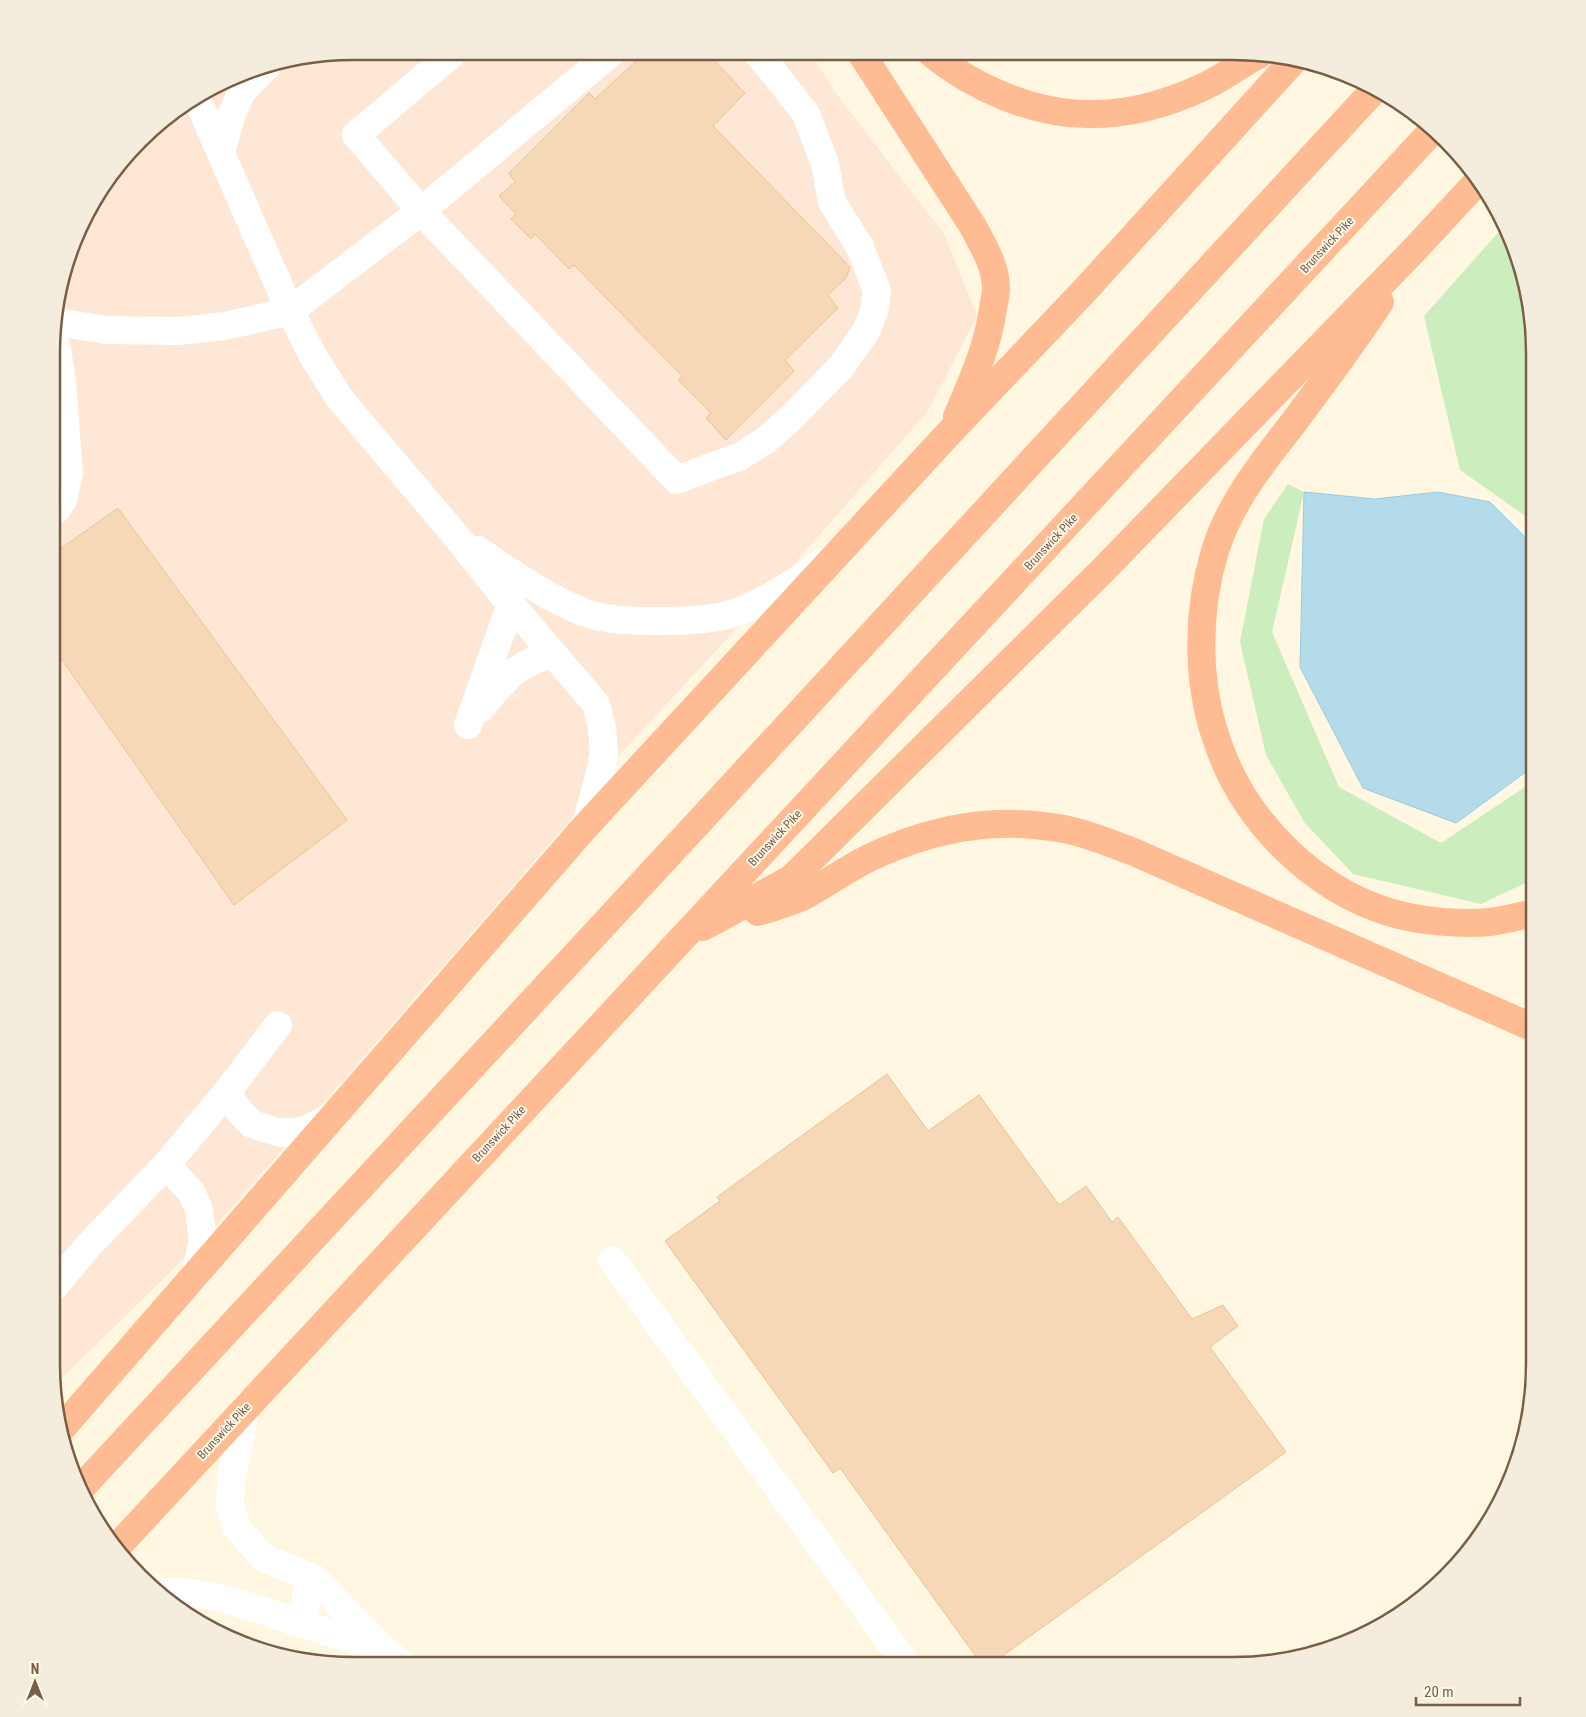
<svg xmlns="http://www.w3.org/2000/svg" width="1586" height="1717" font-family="'Roboto Condensed',sans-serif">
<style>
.commercial{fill:#ffe7d5}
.green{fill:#cceebe}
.water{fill:#b4dbea;stroke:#99cadd}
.building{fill:#f7d8b6;stroke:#ebc094}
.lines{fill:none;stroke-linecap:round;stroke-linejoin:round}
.minor{stroke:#fff;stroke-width:28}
.highway{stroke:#ffbc92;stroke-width:28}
.labels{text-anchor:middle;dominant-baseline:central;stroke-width:4;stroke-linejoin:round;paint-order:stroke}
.street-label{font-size:12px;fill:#795e45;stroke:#fff9ea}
.rim{fill:none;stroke:#795e45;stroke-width:2.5}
</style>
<rect width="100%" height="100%" fill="#fff7e1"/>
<polygon class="commercial" points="353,51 810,53 835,92 944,234 977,316 928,411 761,602 599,777 573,817 203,1240 53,1387 57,295 92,202 154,126 256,67"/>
<g class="green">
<polygon points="1504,226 1519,256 1534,334 1534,522 1460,470 1424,316"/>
<polygon points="1288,484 1304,492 1272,632 1339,787 1441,843 1534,781 1534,879 1481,904 1353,874 1304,822 1266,755 1240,642 1264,519"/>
</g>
<polygon class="water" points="1304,492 1375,499 1438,492 1490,502 1534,546 1534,766 1456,823 1363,788 1300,667"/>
<g class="building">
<polygon points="646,52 706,52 745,93 713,126 850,267 846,278 828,295 838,308 785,360 794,371 726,440 706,418 711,413 678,380 682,376 574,265 569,269 535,234 531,239 511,219 516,214 499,196 515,182 509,173 589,93 595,99"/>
<polygon points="118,508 347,820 234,905 55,650 56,552"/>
<polygon points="887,1074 928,1131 979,1095 1059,1205 1086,1186 1112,1222 1118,1217 1192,1319 1223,1305 1238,1326 1210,1347 1286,1452 990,1665 982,1665 840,1468 833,1473 665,1241 720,1201 717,1197"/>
</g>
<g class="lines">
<g class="minor">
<polyline points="454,52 356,135 421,211 612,52"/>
<polyline points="198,101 290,311 313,356 340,399 456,536 504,596 596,704 602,728 604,752 599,777 585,827"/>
<polyline points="221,153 231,116 242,91 267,66"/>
<polyline points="57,322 106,330 179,331 225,326 290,311 421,211 677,480 713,466 739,457 766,440 791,418 841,367 866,331 874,312 877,291 860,247 832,202 825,164 806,114 775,74 756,52"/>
<polyline points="56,510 63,500 69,473 62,382 57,348"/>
<path d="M 478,550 C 512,573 545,597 583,612 C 601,619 631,621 651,621 C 676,621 710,621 734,613 C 766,602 796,582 823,562"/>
<path d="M 481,708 C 504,680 516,663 553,654"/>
<polyline points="468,725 511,604"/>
<polyline points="226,1093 241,1113 252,1124 280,1133 302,1131 335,1116"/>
<polyline points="166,1165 192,1193 199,1210 203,1240 195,1277"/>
<polyline points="612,1260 907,1665"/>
<polyline points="52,1289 89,1245 166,1165 226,1093 278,1025"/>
<polyline points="246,1407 231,1481 230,1506 237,1528 264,1558 315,1579 381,1648 404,1665"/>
<path d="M 157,1593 C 209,1588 255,1609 303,1624 C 328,1632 354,1640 380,1648"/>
<polyline points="303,1624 306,1596 315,1579"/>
</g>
<g class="highway">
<path d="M 861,53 L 974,228 C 984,247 996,267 996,289 C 996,295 994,302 993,308 C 988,347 972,381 957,417"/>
<path d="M 931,53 C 972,87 1033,114 1087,114 C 1126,115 1166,104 1201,88 C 1222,79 1240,64 1260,54"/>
<path d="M 1380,302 C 1353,343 1324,382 1294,422 C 1263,462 1230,502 1215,551 C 1196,614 1196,687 1220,749 C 1247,824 1316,891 1392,913 C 1419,921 1462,925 1490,922 C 1505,920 1520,916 1534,913"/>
<path d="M 758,912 C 773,907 790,903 804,896 C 826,884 847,869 869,858 C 932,828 995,816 1064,829 C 1089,834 1113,844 1136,853 L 1534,1028"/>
<polyline points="703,927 791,879 1104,569 1415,249 1479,180"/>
<polyline points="61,1429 585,827 950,432 1086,289 1293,61"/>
<polyline points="81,1488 686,836 1375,89"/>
<polyline points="116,1548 1434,129"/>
</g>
</g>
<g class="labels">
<g class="street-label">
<text transform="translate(1327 245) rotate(-47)">Brunswick Pike</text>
<text transform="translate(1051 542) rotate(-47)">Brunswick Pike</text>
<text transform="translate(775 838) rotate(-47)">Brunswick Pike</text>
<text transform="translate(499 1134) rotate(-47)">Brunswick Pike</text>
<text transform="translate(224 1431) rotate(-47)">Brunswick Pike</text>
</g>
</g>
<path d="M0 0H1586V1717H0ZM353 60H1233A293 293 0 0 1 1526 353V1364A293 293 0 0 1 1233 1657H353A293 293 0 0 1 60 1364V353A293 293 0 0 1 353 60Z" fill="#f4eddd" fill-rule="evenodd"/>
<path class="rim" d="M353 60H1233A293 293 0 0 1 1526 353V1364A293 293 0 0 1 1233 1657H353A293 293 0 0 1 60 1364V353A293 293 0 0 1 353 60Z"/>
<g transform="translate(35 1682)" stroke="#fff9ea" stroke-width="4" paint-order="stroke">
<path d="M0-4L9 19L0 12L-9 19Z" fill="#795e45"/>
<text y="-8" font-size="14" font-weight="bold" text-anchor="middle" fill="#795e45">N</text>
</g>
<path d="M1416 1697v8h104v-8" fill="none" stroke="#795e45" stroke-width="2.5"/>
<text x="1424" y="1697" font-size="15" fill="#795e45" stroke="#fff9ea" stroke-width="4" paint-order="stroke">20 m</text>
</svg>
